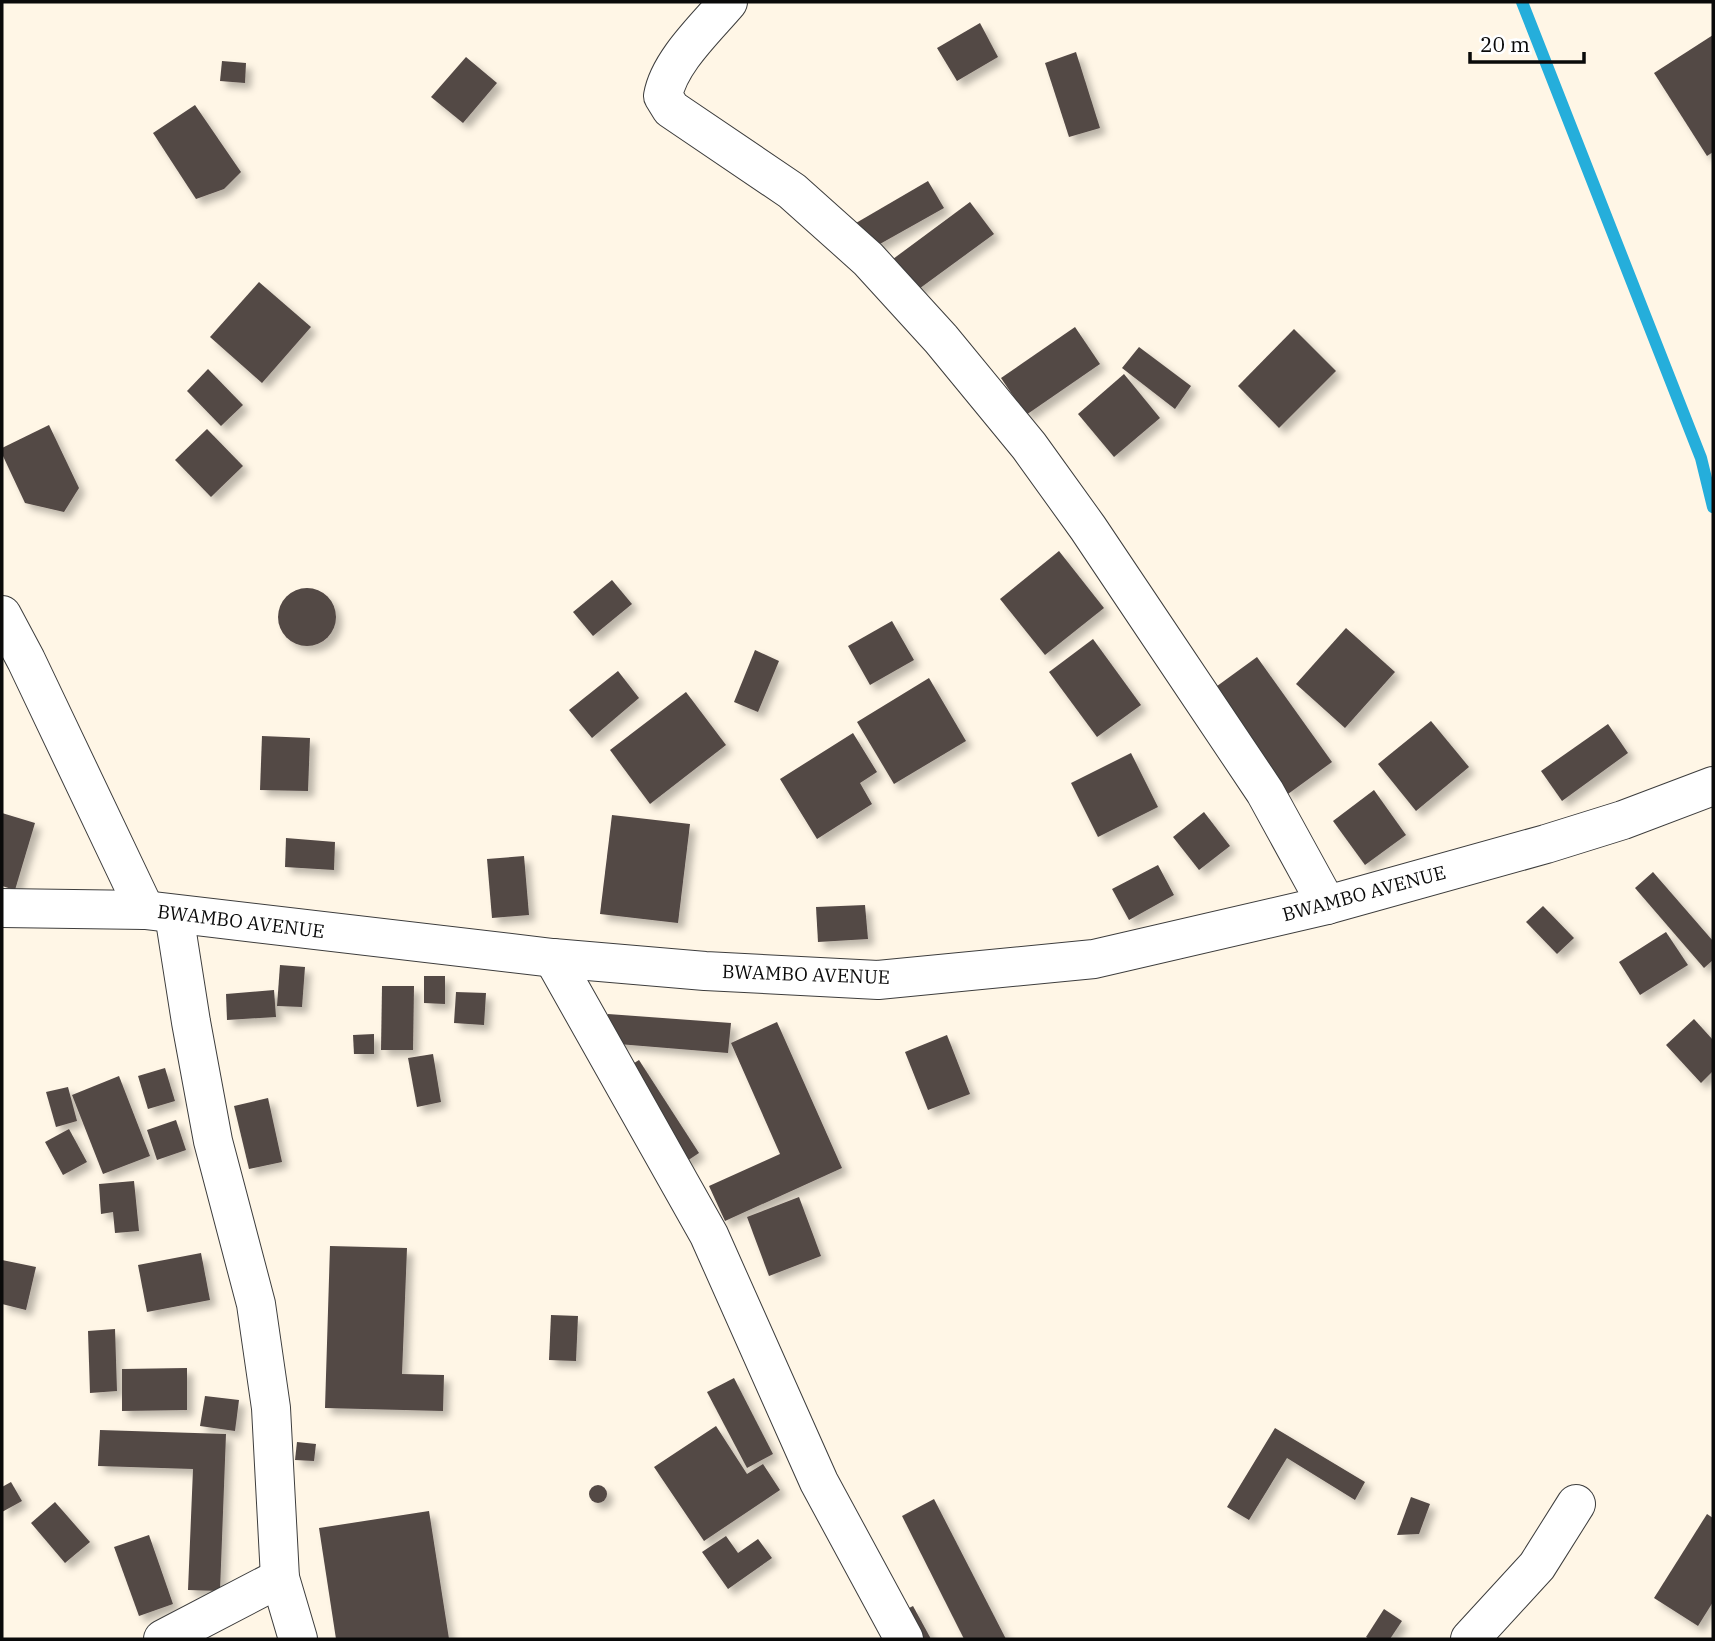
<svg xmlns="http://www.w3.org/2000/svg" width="1715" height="1641" font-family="'IBM Plex Serif',serif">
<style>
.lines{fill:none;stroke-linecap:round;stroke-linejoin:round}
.stream{stroke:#25aedb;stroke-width:12}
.building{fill:#534845;filter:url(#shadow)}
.street-casing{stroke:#3d3d3d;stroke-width:40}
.street{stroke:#fff;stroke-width:38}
.labels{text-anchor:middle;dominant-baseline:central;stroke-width:7;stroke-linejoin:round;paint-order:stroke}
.street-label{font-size:19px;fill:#0a0a0a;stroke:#fff}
</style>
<defs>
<filter id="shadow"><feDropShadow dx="6" dy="6" stdDeviation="3.5" flood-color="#0004"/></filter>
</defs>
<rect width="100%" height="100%" fill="#fff6e6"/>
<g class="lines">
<polyline class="stream" points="1522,2 1701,458 1713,507"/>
</g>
<g class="building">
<polygon points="980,23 998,57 957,81 937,48"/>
<polygon points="1713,35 1713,152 1707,156 1654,73"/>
<polygon points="1076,52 1100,128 1069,137 1045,63"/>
<polygon points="466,57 497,83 463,123 431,97"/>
<polygon points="222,61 246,63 245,83 220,81"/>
<polygon points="195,105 241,172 224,189 196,199 153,133"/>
<polygon points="928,181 944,208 871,249 856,223"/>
<polygon points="970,202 994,234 912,294 889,262"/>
<polygon points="259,282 311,327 262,383 210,337"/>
<polygon points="1075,327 1100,364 1026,415 1001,378"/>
<polygon points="1294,329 1336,371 1279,428 1238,386"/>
<polygon points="1139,347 1191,386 1175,409 1122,368"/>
<polygon points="208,369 243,405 221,426 187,391"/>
<polygon points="1124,374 1160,418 1114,457 1078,414"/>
<polygon points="49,425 79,488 64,512 25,503 2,454 2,448"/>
<polygon points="207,429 243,466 211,497 175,460"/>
<polygon points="1059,551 1104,608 1045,655 1000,599"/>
<polygon points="612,580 632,604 593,636 573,612"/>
<circle cx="307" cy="617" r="29"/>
<polygon points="892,621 914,660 870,685 848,646"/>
<polygon points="1346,628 1395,672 1345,728 1296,684"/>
<polygon points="1093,639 1141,705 1097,737 1049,672"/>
<polygon points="755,650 779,661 758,712 734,702"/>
<polygon points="1257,657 1332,762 1288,794 1213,689"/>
<polygon points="618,671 639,698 592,738 569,710"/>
<polygon points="929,678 966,741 894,784 857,722"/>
<polygon points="686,692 726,745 650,804 610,750"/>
<polygon points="1431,721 1469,767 1416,811 1378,764"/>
<polygon points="1608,724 1628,753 1562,801 1541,771"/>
<polygon points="853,733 877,772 860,783 872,804 817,839 780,779"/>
<polygon points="262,736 310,738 308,791 260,790"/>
<polygon points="1131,753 1158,807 1098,837 1071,783"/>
<polygon points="1374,790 1406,835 1365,865 1333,821"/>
<polygon points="1204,812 1230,846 1199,870 1173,837"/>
<polygon points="2,813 35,823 15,890 2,886"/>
<polygon points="612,815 690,824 678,923 600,914"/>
<polygon points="286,838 335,842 334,870 285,867"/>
<polygon points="524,856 529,915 492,918 487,859"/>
<polygon points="1158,865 1174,895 1129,920 1112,889"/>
<polygon points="1653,872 1713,941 1713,960 1704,968 1635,888"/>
<polygon points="865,905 868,939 818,942 816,907"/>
<polygon points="1543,906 1574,938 1557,954 1526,922"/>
<polygon points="1666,932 1688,965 1640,995 1619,962"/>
<polygon points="280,965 305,967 302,1007 277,1006"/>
<polygon points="424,976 445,976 445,1004 424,1003"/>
<polygon points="382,986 414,986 413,1050 381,1050"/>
<polygon points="274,990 276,1017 227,1020 226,994"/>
<polygon points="456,992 486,993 484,1025 454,1023"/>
<polygon points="608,1014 731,1023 728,1053 606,1043"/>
<polygon points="1694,1019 1713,1040 1713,1071 1701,1083 1666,1045"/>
<polygon points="777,1022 842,1168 725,1221 709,1186 780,1154 731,1043"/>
<polygon points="374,1034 374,1054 354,1054 353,1035"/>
<polygon points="947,1035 970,1094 928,1110 905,1052"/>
<polygon points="433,1054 441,1102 417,1107 408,1058"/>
<polygon points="639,1060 699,1153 675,1169 615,1075"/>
<polygon points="165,1068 175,1101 148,1109 138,1076"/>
<polygon points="119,1076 150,1156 103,1174 72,1095"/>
<polygon points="68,1087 77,1121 56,1127 46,1092"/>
<polygon points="268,1098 282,1162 249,1169 234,1106"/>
<polygon points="176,1120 186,1150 157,1160 147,1130"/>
<polygon points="69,1129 87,1162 63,1175 45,1142"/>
<polygon points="134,1181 139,1231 115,1233 113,1212 101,1214 99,1184"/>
<polygon points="799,1197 821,1256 769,1276 747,1217"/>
<polygon points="330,1246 407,1248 402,1374 444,1375 443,1411 325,1408"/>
<polygon points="201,1253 210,1300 147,1312 138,1265"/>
<polygon points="2,1260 36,1267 26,1310 2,1304"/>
<polygon points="551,1315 578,1316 576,1361 549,1360"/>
<polygon points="115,1329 117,1391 90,1393 88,1331"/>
<polygon points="187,1368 187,1410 122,1411 122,1369"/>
<polygon points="734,1378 773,1454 747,1468 707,1392"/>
<polygon points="205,1396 239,1400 235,1431 200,1426"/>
<polygon points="716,1426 747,1474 763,1464 780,1490 704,1541 654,1467"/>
<polygon points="1275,1428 1365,1482 1355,1500 1287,1458 1249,1520 1227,1507"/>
<polygon points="100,1430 226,1434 220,1591 188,1590 193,1469 98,1466"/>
<polygon points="297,1442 316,1444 314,1461 295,1460"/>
<polygon points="11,1482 22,1501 2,1512 2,1487"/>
<circle cx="598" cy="1494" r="9"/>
<polygon points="1411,1497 1430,1504 1419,1534 1397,1535"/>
<polygon points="934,1499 1006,1639 964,1639 902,1516"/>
<polygon points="55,1502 90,1542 65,1563 31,1523"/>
<polygon points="429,1511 449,1639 336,1639 319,1528"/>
<polygon points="1707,1514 1713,1518 1713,1602 1698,1626 1654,1598"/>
<polygon points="149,1535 173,1604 139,1616 114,1547"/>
<polygon points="726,1536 738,1553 758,1539 772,1558 728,1589 702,1552"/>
<polygon points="913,1606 931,1639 908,1639 895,1615"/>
<polygon points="1384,1609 1402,1621 1390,1639 1369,1639 1366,1637"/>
</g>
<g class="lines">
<g class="street-casing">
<g id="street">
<path d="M 728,2 C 706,28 669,62 663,96 L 671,109 L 792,191 L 868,259 L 941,339 L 1029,446 L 1088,528 L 1265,792 L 1327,905"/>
<polyline points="2,615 26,660 145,910"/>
<polyline points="2,908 145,910 553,958 705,971 878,980 1094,959 1327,905 1546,844 1623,820 1713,786"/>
<polyline points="174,914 191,1022 213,1141 256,1304 271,1408 280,1578 298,1639"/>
<polyline points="553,958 709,1235 819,1482 904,1639"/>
<polyline points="163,1639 280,1578"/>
<polyline points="1470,1639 1537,1566 1576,1504"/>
</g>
</g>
<use href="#street" class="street"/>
</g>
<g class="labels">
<g class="street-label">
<text transform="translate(1364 893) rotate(-15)">BWAMBO AVENUE</text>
<text transform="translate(241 921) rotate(7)">BWAMBO AVENUE</text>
<text transform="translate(806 974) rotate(2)">BWAMBO AVENUE</text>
</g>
</g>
<rect width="1715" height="1641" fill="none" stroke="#0a0a0a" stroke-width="7"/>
<path d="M1470 52v10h114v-10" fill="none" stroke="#0a0a0a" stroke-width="3.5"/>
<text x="1480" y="52" font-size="21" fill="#0a0a0a" stroke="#ffffff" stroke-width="5" paint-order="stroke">20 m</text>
</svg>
